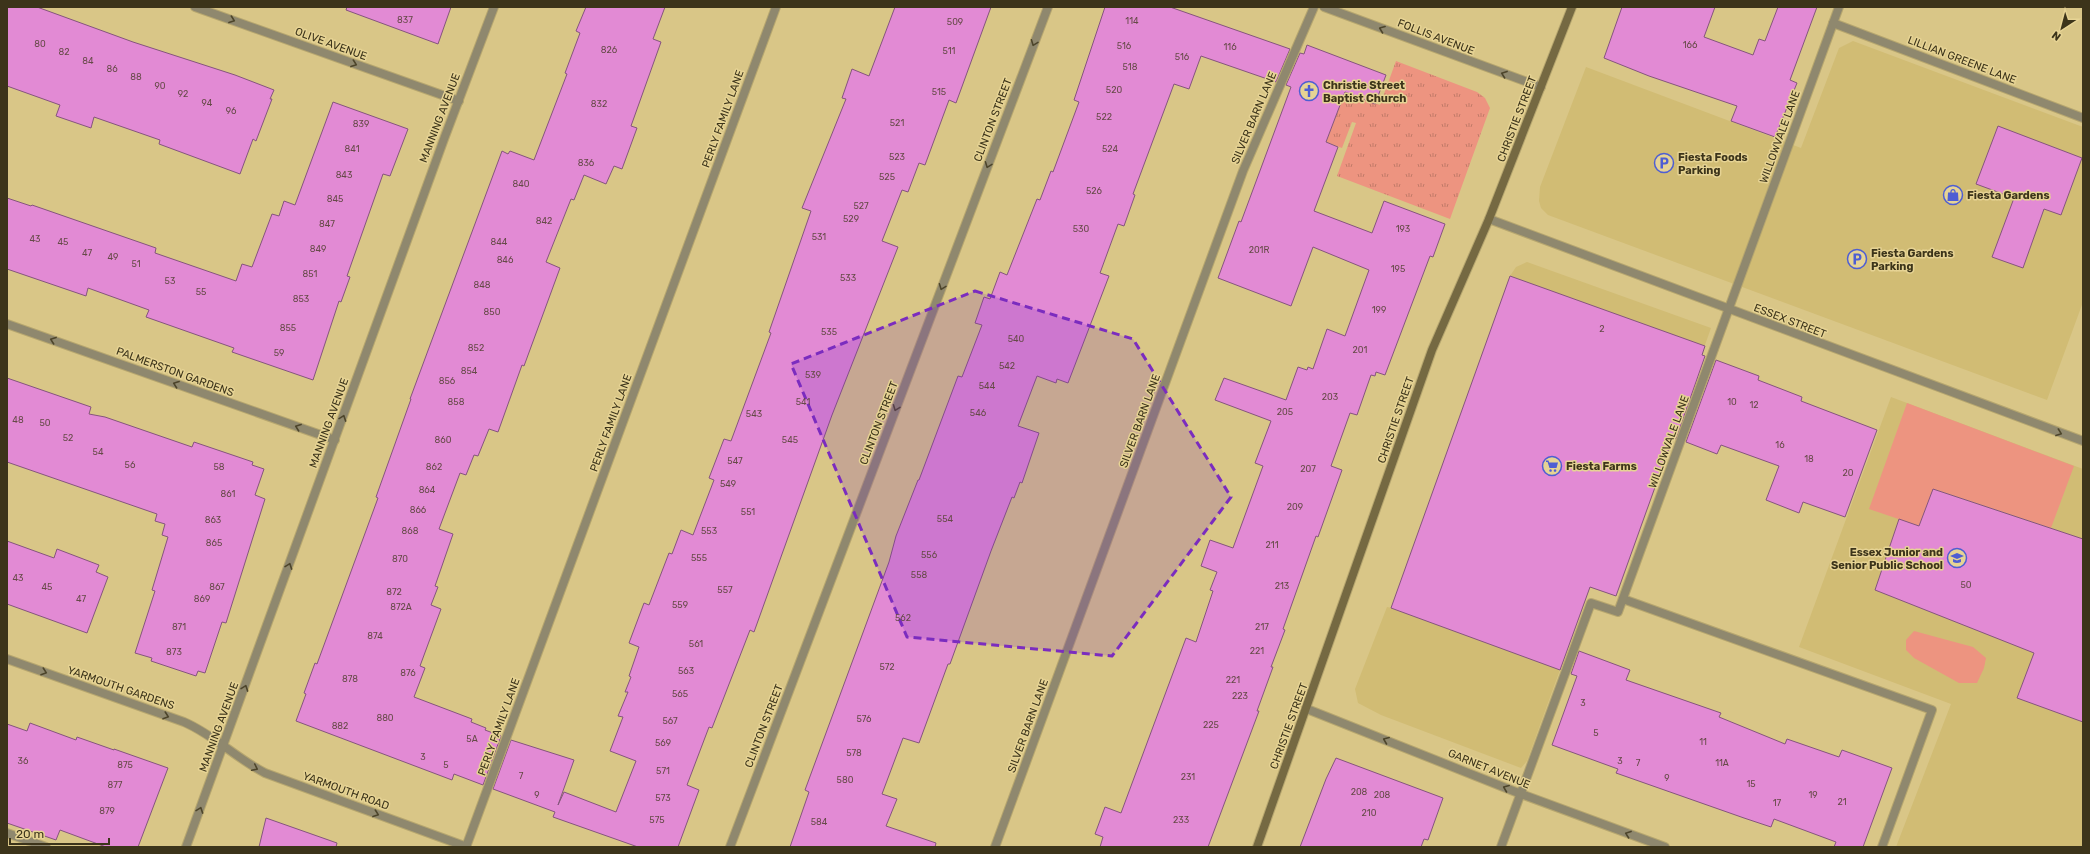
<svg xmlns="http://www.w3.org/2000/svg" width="2090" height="854" font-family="Rubik,sans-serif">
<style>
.built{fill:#d1bc74}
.grass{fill:url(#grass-tufts)}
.park{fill:#ed9480}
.building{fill:#e28ad4;stroke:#85557d}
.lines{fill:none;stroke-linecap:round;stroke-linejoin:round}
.lane-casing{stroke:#b6a66f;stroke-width:10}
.street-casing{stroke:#b6a66f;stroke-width:10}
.secondary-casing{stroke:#b6a66f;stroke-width:10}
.lane{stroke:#8f886e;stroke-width:8}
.street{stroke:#8f886e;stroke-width:8}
.secondary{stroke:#756942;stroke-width:8}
.oneway{stroke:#4d452b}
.marked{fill:#7b2cbf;fill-opacity:0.2;stroke:#7b2cbf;stroke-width:3;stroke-dasharray:8 5;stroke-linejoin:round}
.labels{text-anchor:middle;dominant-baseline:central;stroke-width:3;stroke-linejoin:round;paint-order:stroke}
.number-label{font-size:9px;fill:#664a48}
.street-label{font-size:11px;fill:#3c341a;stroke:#e6d394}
.poi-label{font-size:11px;font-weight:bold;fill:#3c341a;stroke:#e6d394;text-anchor:start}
</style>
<defs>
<pattern id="grass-tufts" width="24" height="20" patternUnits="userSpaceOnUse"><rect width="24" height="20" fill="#ed9480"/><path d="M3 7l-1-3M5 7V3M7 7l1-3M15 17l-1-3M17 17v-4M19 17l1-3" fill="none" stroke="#c17a68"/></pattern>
</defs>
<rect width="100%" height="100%" fill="#d9c687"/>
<g class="built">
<polygon points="1853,41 2083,127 2083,302 2047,400 1548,215 1541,208 1539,201 1540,187 1586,67 1801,148 1839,48"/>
<polygon points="1527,262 1711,328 1616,596 1590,587 1527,761 1521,768 1381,715 1358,703 1355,689 1387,607 1392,608 1510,276 1516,267"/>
<polygon points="1891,397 2083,469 2083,847 1896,847 1951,704 1799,647"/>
</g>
<polygon class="grass" points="1396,61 1477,92 1485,98 1490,108 1450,219 1337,176 1356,123 1352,122 1342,148 1326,142 1345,92 1380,105"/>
<g class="park">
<polygon points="1907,403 2074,466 2051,528 1934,489 1919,526 1869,509"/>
<polygon points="1914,631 1973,647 1986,658 1984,668 1977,683 1959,683 1914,658 1906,650 1906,640"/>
</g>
<g class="building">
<polygon points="7,7 37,7 133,42 235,75 274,90 270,99 272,99 256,141 253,139 240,174 159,144 160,140 94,117 91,128 56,116 60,105 7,86"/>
<polygon points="347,7 451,7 438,44 346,10"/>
<polygon points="586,7 665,7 653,39 661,42 631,126 637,128 622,169 614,166 606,184 584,175 574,200 571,199 546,262 560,268 524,366 522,365 498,432 489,429 478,456 474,455 466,475 460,473 439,529 453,534 435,586 438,587 431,605 441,609 420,666 425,668 414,697 472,719 471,722 486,728 485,730 501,736 483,785 454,774 452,780 296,721 306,694 304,693 315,663 317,664 378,498 376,497 411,399 410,399 502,151 508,154 510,151 534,160 567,74 565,73 580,33 576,31"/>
<polygon points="895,7 991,7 956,103 949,100 925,165 919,163 908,192 902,190 882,241 898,247 832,415 754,632 750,630 712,728 709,727 687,785 699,790 678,847 638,847 553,817 555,812 493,789 511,740 574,760 558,805 564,792 616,812 636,761 610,751 623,717 618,716 628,692 625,692 631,677 629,676 639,647 629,643 644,603 649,605 669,553 672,554 681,530 693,535 714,480 709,478 724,439 731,441 771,333 769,332 811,211 802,208 846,99 842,98 852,69 869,76"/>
<polygon points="1105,7 1170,7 1290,49 1276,82 1201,56 1189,89 1174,84 1133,194 1135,195 1124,226 1118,224 1100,273 1109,276 1068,383 1057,379 1056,383 1037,376 1018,426 1039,433 1022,483 1020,482 1014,498 1012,497 991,551 950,664 948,664 919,743 903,738 882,794 897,799 886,826 936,843 935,847 790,847 809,792 805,790 889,562 896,536 918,480 919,480 958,376 962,377 982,325 975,323 984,297 990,299 1000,272 1007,275 1037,199 1040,200 1051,171 1053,172 1079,102 1074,100"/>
<polygon points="1622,7 1715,7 1704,37 1753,55 1759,39 1765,41 1778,7 1817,7 1790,80 1797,83 1775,137 1731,121 1737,106 1649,76 1604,58"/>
<polygon points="1307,45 1386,75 1375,104 1345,92 1326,142 1338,147 1314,211 1372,233 1384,201 1445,224 1433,257 1430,256 1385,375 1376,372 1375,376 1371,375 1357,415 1350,413 1331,466 1342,470 1318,537 1316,536 1283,629 1285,630 1271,667 1273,667 1257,711 1259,711 1208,847 1100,847 1103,837 1095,834 1105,807 1121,813 1186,638 1196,642 1213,591 1210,590 1217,572 1201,566 1210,540 1233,548 1263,466 1255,463 1271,421 1215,400 1224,378 1286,400 1298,367 1307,370 1308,367 1313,369 1327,329 1345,336 1369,270 1313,247 1291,306 1218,278 1239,221 1241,222 1291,87 1286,85 1300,53 1304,54"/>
<polygon points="333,102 408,129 390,176 383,174 347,276 350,277 341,302 339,301 313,380 232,352 234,348 146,317 149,310 88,288 86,296 7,269 7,198 31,206 32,205 156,248 155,253 236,281 242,264 252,267 272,214 279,216 284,201 295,205"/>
<polygon points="1998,126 2082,158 2061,215 2044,209 2023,268 1992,257 2014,198 1976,184"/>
<polygon points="1510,276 1705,346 1702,355 1705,356 1676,439 1673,437 1616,596 1590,587 1560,670 1391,608"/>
<polygon points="1716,360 1759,376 1758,380 1802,397 1801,401 1877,430 1845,517 1803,502 1799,513 1766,500 1779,466 1721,445 1717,454 1686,442"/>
<polygon points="7,378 91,407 89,414 105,417 192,447 194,442 253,462 252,465 264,469 255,495 265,499 226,623 222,622 205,673 198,671 196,676 151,661 152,658 135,653 155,591 152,590 168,537 162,535 165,524 155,521 157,514 7,462"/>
<polygon points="1933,489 2083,539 2083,722 2017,698 2034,653 1875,590 1899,519 1919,526"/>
<polygon points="7,541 54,558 57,549 99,565 96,572 108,577 87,633 7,604"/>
<polygon points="1579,651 1630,670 1626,680 1721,713 1719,717 1785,744 1787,739 1839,757 1842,750 1892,768 1863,847 1834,847 1836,842 1774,819 1771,827 1744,818 1616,773 1618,769 1552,745 1577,676 1571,674"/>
<polygon points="30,723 76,740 77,737 114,750 114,749 168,768 138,847 106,847 60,830 56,840 7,823 7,724 27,731"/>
<polygon points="1336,758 1443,798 1428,840 1424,839 1421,847 1300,847 1326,779"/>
<polygon points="266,818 337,843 336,847 259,847"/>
</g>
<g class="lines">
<g class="lane-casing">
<g id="lane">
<polyline points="1833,23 2083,118"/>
<polyline points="1623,599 1932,710 1882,847"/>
<polyline points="7,833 46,847"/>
<polyline points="466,847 776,7"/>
<polyline points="995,847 1243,171 1314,7"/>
<polyline points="1501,847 1591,603 1618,612 1839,7"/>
</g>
</g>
<g class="street-casing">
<g id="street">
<polyline points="195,7 459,101"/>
<polyline points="1324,7 1541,87"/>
<polyline points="1489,219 2083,441"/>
<polyline points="7,324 335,440"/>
<path d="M 7,659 L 184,722 C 214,735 236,758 265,773 L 467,847"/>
<polyline points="1307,709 1521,794 1665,847"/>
<polyline points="186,847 444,139 494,7"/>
<polyline points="730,847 1048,7"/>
</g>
</g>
<g class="secondary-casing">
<polyline id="secondary" points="1257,847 1432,350 1489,219 1572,7"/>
</g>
<use href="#lane" class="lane"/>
<use href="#street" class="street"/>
<use href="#secondary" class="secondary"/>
</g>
<defs><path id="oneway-chevron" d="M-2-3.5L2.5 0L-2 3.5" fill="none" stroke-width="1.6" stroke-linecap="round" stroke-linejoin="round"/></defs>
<g class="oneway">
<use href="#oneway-chevron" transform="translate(232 20) rotate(20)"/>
<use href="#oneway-chevron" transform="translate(1382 29) rotate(-159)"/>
<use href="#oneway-chevron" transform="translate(1034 43) rotate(111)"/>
<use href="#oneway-chevron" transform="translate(354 64) rotate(20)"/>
<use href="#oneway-chevron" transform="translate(1504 74) rotate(-160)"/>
<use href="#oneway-chevron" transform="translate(988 165) rotate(111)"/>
<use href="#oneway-chevron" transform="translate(942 287) rotate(111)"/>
<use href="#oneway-chevron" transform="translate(53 340) rotate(-160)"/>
<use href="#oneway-chevron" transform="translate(176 384) rotate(-160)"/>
<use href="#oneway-chevron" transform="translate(896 408) rotate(111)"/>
<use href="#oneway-chevron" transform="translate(343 418) rotate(-70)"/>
<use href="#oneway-chevron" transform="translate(298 427) rotate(-160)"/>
<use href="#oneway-chevron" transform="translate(2059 433) rotate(20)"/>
<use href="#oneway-chevron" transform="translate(289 566) rotate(-70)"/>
<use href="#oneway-chevron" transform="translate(44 672) rotate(19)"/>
<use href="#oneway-chevron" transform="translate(245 688) rotate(-70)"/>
<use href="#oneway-chevron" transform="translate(166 716) rotate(19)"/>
<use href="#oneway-chevron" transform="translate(1386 740) rotate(-158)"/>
<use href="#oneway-chevron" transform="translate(255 768) rotate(26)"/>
<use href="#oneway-chevron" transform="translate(1506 788) rotate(-158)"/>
<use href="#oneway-chevron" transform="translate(200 810) rotate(-70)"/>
<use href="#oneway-chevron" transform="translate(376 814) rotate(20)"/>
<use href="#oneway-chevron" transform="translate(1628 834) rotate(-160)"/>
</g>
<path class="marked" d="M 975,291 L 1133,339 L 1231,497 L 1112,656 L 907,637 L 791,364 Z"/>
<defs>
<g id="church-ring" transform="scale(1)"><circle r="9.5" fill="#e6d394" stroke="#4e5ed3" stroke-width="1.5"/><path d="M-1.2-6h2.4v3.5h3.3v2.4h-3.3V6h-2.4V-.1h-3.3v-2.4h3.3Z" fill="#4e5ed3"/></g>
<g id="parking-ring" transform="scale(1)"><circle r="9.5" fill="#e6d394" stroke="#4e5ed3" stroke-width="1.5"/><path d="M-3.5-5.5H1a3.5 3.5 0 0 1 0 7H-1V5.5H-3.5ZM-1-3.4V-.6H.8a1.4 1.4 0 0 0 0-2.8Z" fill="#4e5ed3"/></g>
<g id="shop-ring" transform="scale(1)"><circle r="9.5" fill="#e6d394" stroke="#4e5ed3" stroke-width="1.5"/><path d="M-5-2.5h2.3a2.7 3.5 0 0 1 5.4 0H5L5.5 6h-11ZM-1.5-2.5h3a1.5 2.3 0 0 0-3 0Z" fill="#4e5ed3"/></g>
<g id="supermarket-ring" transform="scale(1)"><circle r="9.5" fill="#e6d394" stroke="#4e5ed3" stroke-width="1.5"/><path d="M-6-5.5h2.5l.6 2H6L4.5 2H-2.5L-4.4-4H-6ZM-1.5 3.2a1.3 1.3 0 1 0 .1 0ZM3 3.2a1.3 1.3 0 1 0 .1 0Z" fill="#4e5ed3"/></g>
<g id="school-ring" transform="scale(1)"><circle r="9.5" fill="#e6d394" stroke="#4e5ed3" stroke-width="1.5"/><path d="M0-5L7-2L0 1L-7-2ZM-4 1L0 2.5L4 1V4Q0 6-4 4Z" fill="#4e5ed3"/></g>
</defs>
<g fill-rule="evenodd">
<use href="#church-ring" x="1309" y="91"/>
<use href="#parking-ring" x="1664" y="163"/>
<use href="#shop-ring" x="1953" y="195"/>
<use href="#parking-ring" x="1857" y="259"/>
<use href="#supermarket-ring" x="1552" y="466"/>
<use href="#school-ring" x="1957" y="558"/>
</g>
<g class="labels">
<g class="number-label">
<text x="405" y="20">837</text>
<text x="1132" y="21">114</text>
<text x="955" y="22">509</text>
<text x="40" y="44">80</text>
<text x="1690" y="45">166</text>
<text x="1124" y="46">516</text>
<text x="1230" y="47">116</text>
<text x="609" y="50">826</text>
<text x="949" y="51">511</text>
<text x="64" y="52">82</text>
<text x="1182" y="57">516</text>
<text x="88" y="61">84</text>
<text x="1130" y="67">518</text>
<text x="112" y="69">86</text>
<text x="136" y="77">88</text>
<text x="160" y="86">90</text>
<text x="1114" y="90">520</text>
<text x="939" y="92">515</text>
<text x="183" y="94">92</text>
<text x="207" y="103">94</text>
<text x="599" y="104">832</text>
<text x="231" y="111">96</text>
<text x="1104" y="117">522</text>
<text x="897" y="123">521</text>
<text x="361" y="124">839</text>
<text x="352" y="149">841</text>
<text x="1110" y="149">524</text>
<text x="897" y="157">523</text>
<text x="586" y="163">836</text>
<text x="344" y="175">843</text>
<text x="887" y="177">525</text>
<text x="521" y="184">840</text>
<text x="1094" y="191">526</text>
<text x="335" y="199">845</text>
<text x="861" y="206">527</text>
<text x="851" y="219">529</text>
<text x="544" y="221">842</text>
<text x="327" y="224">847</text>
<text x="1081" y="229">530</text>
<text x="1403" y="229">193</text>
<text x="819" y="237">531</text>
<text x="35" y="239">43</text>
<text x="63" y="242">45</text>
<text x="499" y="242">844</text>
<text x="318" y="249">849</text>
<text x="1259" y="250">201R</text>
<text x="87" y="253">47</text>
<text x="113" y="257">49</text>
<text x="505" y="260">846</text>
<text x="136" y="264">51</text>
<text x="1398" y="269">195</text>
<text x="310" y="274">851</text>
<text x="848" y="278">533</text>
<text x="170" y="281">53</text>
<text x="482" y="285">848</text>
<text x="201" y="292">55</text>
<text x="301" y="299">853</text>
<text x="1379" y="310">199</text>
<text x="492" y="312">850</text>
<text x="288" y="328">855</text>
<text x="1602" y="329">2</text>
<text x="829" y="332">535</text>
<text x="1016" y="339">540</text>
<text x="476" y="348">852</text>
<text x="1360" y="350">201</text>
<text x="279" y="353">59</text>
<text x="1007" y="366">542</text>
<text x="469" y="371">854</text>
<text x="813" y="375">539</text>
<text x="447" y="381">856</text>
<text x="987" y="386">544</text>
<text x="1330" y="397">203</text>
<text x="456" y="402">858</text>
<text x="803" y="402">541</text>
<text x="1732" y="402">10</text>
<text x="1754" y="405">12</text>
<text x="1285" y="412">205</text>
<text x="978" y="413">546</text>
<text x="754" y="414">543</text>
<text x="18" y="420">48</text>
<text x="45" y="423">50</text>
<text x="68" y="438">52</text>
<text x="443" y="440">860</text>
<text x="790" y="440">545</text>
<text x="1780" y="445">16</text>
<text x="98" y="452">54</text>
<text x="1809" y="459">18</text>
<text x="735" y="461">547</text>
<text x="130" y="465">56</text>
<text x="219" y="467">58</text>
<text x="434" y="467">862</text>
<text x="1308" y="469">207</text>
<text x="1848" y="473">20</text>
<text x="728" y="484">549</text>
<text x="427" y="490">864</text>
<text x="228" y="494">861</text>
<text x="1295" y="507">209</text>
<text x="418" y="510">866</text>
<text x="748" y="512">551</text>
<text x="945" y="519">554</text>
<text x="213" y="520">863</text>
<text x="410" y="531">868</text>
<text x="709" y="531">553</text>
<text x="214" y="543">865</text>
<text x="1272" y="545">211</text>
<text x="929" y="555">556</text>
<text x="699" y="558">555</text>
<text x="400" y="559">870</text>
<text x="919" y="575">558</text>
<text x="18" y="578">43</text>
<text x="1966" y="585">50</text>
<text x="1282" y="586">213</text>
<text x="47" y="587">45</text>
<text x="217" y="587">867</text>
<text x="725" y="590">557</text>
<text x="394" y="592">872</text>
<text x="81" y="599">47</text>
<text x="202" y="599">869</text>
<text x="680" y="605">559</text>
<text x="401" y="607">872A</text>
<text x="903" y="618">562</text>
<text x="179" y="627">871</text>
<text x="1262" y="627">217</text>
<text x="375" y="636">874</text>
<text x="696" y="644">561</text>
<text x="1257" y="651">221</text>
<text x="174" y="652">873</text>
<text x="887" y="667">572</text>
<text x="686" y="671">563</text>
<text x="408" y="673">876</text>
<text x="350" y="679">878</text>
<text x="1233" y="680">221</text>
<text x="680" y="694">565</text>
<text x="1240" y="696">223</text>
<text x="1583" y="703">3</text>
<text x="385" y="718">880</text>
<text x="864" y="719">576</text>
<text x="670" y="721">567</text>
<text x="1211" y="725">225</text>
<text x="340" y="726">882</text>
<text x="1596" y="733">5</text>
<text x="472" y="739">5A</text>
<text x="1703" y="742">11</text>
<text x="663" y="743">569</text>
<text x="854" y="753">578</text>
<text x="423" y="757">3</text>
<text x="23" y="761">36</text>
<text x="1620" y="761">3</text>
<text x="1638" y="763">7</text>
<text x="1722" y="763">11A</text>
<text x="125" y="765">875</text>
<text x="446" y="765">5</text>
<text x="663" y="771">571</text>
<text x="521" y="776">7</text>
<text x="1188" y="777">231</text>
<text x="1667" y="778">9</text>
<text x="845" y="780">580</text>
<text x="1751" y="784">15</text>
<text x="115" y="785">877</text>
<text x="1359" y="792">208</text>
<text x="537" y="795">9</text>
<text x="1382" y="795">208</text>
<text x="1813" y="795">19</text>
<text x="663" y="798">573</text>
<text x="1842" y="802">21</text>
<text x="1777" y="803">17</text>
<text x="107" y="811">879</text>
<text x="1369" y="813">210</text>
<text x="657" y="820">575</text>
<text x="1181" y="820">233</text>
<text x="819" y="822">584</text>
</g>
<g class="street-label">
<text transform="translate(1436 37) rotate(21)">FOLLIS AVENUE</text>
<text transform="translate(331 44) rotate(20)">OLIVE AVENUE</text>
<text transform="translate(1962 60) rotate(21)">LILLIAN GREENE LANE</text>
<text transform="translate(440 118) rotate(-69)">MANNING AVENUE</text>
<text transform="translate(1254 118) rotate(-67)">SILVER BARN LANE</text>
<text transform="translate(723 119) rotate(-70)">PERLY FAMILY LANE</text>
<text transform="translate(1517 119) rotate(-69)">CHRISTIE STREET</text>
<text transform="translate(993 120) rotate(-69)">CLINTON STREET</text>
<text transform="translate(1780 137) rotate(-70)">WILLOWVALE LANE</text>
<text transform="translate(1790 321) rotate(21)">ESSEX STREET</text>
<text transform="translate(175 372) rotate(20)">PALMERSTON GARDENS</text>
<text transform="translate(1396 420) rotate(-71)">CHRISTIE STREET</text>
<text transform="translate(1140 421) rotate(-70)">SILVER BARN LANE</text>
<text transform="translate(329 423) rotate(-70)">MANNING AVENUE</text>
<text transform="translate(611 423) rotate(-70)">PERLY FAMILY LANE</text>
<text transform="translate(879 423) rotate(-69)">CLINTON STREET</text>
<text transform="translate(1669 442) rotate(-70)">WILLOWVALE LANE</text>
<text transform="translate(121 688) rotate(19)">YARMOUTH GARDENS</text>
<text transform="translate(764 726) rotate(-69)">CLINTON STREET</text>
<text transform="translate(1028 726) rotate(-70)">SILVER BARN LANE</text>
<text transform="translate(1289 726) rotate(-70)">CHRISTIE STREET</text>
<text transform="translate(219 727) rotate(-70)">MANNING AVENUE</text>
<text transform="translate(499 727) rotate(-70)">PERLY FAMILY LANE</text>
<text transform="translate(1489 769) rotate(22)">GARNET AVENUE</text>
<text transform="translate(346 791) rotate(20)">YARMOUTH ROAD</text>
</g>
<g class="poi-label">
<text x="1323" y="85">Christie Street<tspan x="1323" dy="13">Baptist Church</tspan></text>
<text x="1678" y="157">Fiesta Foods<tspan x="1678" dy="13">Parking</tspan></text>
<text x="1967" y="195">Fiesta Gardens</text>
<text x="1871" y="253">Fiesta Gardens<tspan x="1871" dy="13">Parking</tspan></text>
<text x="1566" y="466">Fiesta Farms</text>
<text x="1943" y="552" text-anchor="end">Essex Junior and<tspan x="1943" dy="13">Senior Public School</tspan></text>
</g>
</g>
<rect width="2090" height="854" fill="none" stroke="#3c341a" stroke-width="16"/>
<g transform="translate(2062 28) rotate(216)" stroke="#e6d394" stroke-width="3" paint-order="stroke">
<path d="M0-3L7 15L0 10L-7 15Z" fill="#3c341a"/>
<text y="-6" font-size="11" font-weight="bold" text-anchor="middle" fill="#3c341a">N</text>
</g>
<path d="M10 838v6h99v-6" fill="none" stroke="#3c341a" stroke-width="2"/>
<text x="16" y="838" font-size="12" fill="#3c341a" stroke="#e6d394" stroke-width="3" paint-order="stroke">20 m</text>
</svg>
